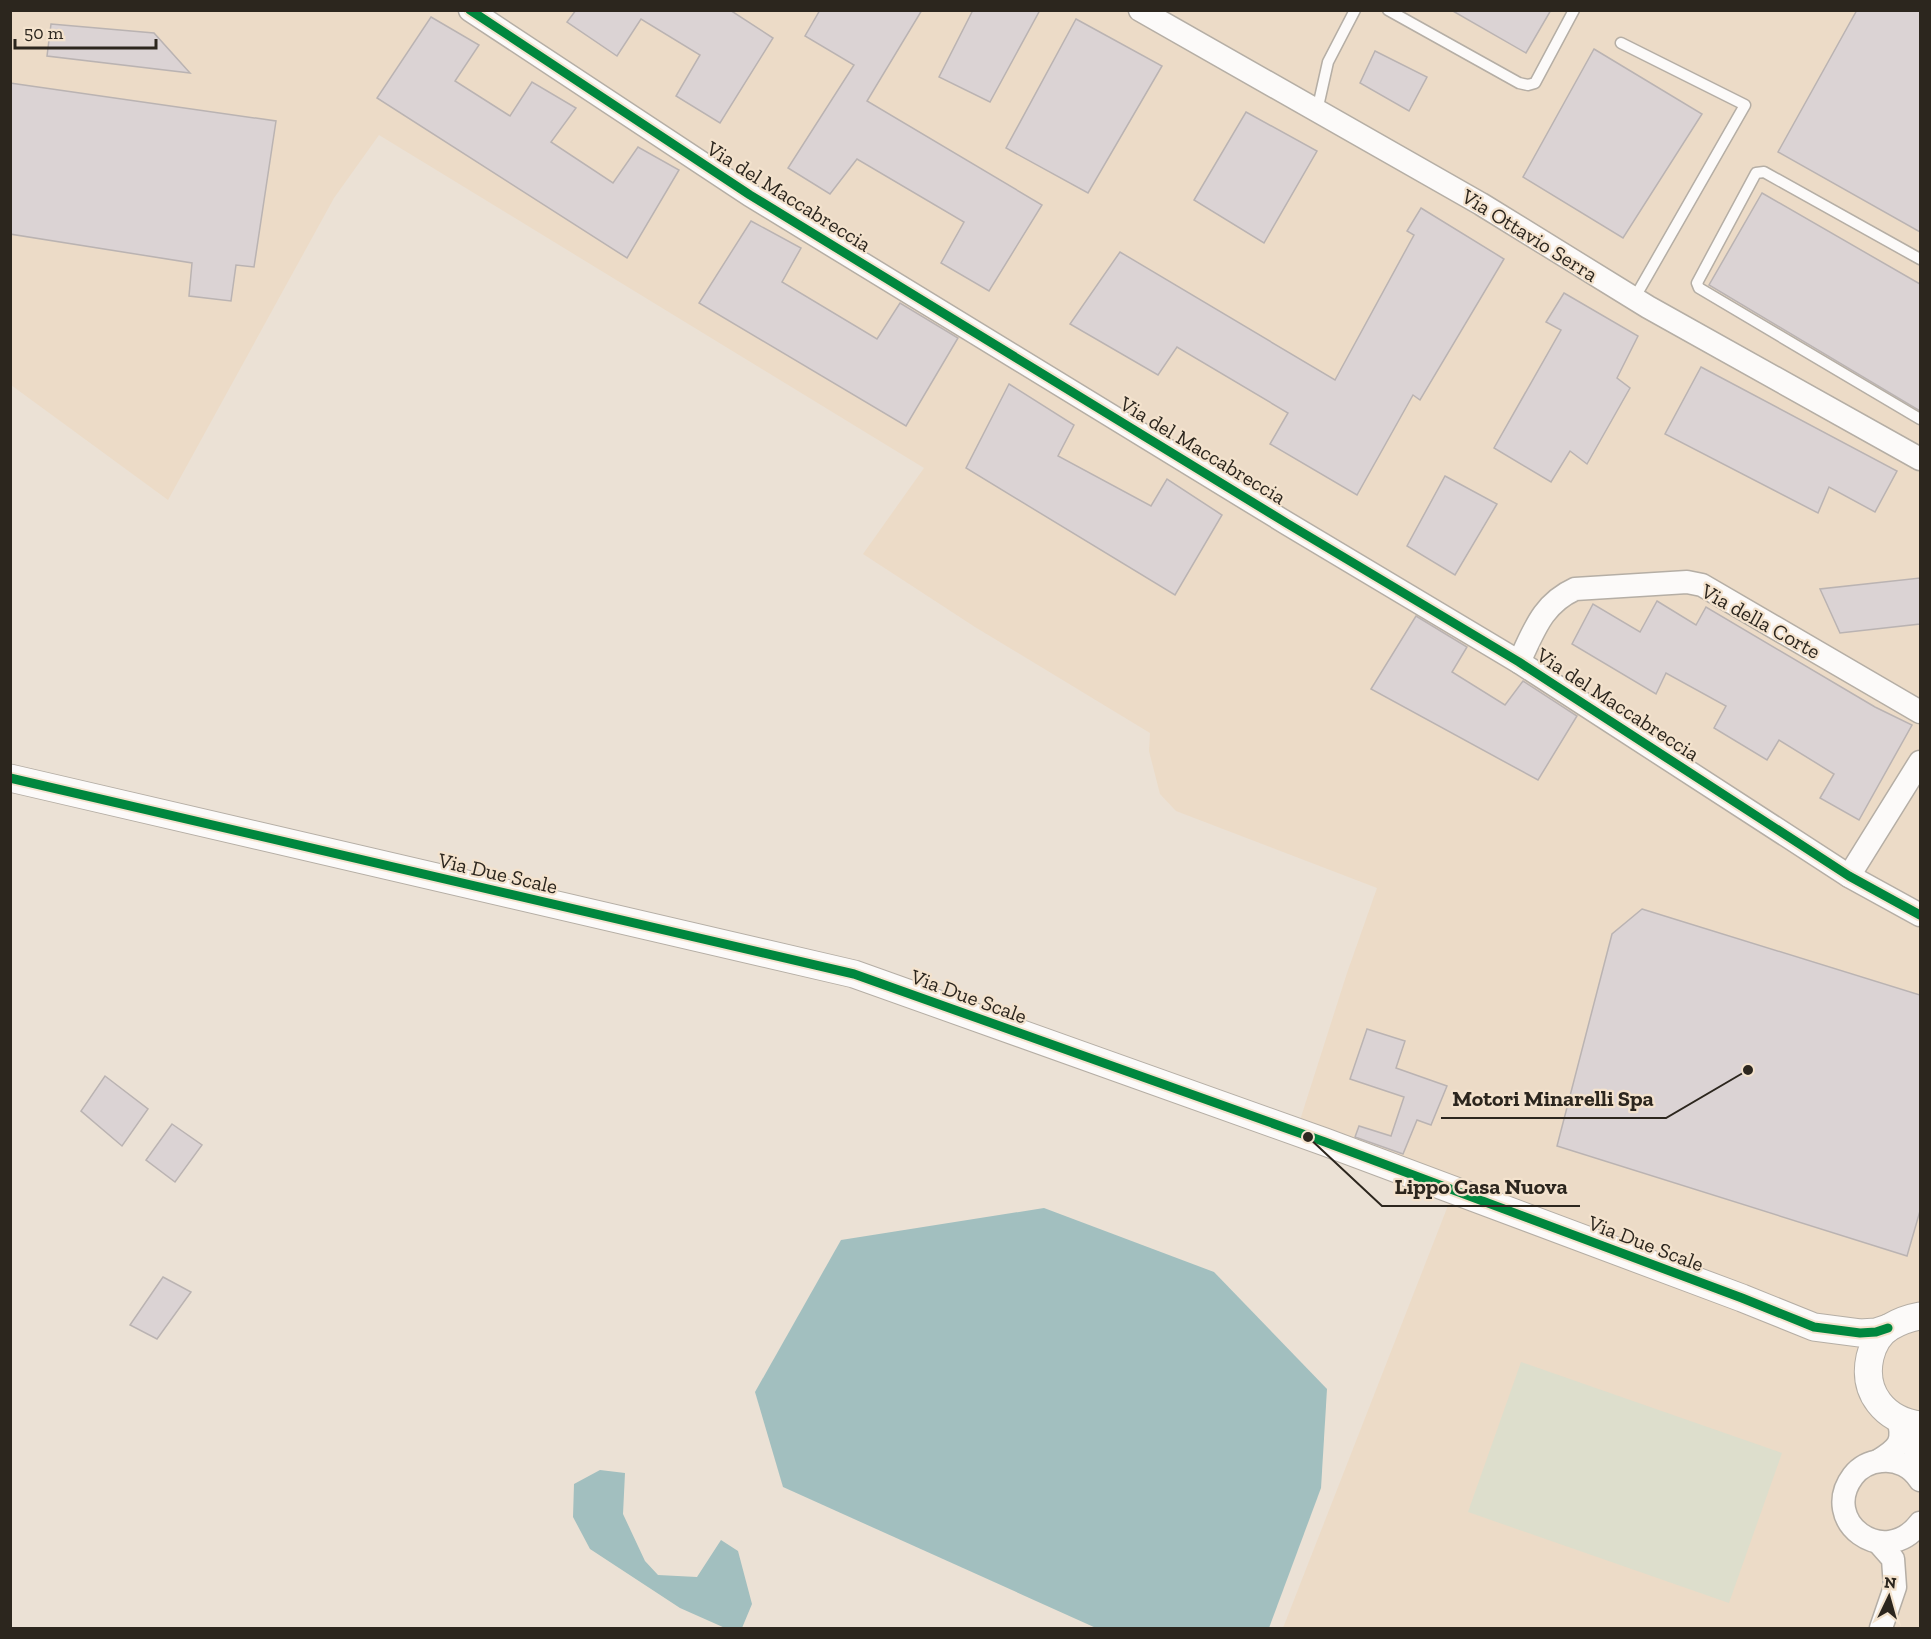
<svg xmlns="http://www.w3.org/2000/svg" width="1931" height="1639" font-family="'Zilla Slab',serif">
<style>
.built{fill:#ecdbc7}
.green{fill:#dddecc}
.water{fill:#a2bfbf}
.building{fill:#dbd3d4;stroke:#bab3b2;stroke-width:1.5}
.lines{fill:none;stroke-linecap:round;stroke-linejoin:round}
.service-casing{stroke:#b5aea5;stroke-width:13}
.minor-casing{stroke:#b5aea5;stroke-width:25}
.tertiary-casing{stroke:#b5aea5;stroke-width:29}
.service{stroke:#fcfaf9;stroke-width:10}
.minor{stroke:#fcfaf9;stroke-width:22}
.tertiary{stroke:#fcfaf9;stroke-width:27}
.cycleway-casing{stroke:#f3e2cd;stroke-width:13}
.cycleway{stroke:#00873e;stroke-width:9}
.labels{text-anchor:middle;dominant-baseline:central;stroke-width:4.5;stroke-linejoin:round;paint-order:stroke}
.street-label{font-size:21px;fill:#2c261e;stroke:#f3e2cd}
.leader{fill:none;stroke:#2c261e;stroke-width:2}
.callout-dot{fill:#2c261e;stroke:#f3e2cd;stroke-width:2}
.callout-label{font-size:22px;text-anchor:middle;font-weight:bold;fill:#2c261e;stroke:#f3e2cd;stroke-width:4.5;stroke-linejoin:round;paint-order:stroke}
</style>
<rect width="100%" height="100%" fill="#ebe1d5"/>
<polygon class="built" points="11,11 1920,11 1920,1628 1283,1628 1449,1203 1294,1139 1347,973 1377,888 1176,811 1160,794 1149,751 1150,733 975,627 863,554 924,468 379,135 334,198 168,500 11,385"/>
<polygon class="green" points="1521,1362 1782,1453 1729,1603 1468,1512"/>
<g class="water">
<polygon points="1044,1208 1214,1272 1327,1389 1321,1488 1269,1628 1096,1628 783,1487 755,1392 841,1240"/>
<polygon points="600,1470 625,1473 623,1514 645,1561 658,1575 697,1577 721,1540 738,1551 752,1604 742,1628 725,1628 680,1608 590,1549 573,1517 574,1484"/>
</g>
<g class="building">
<polygon points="576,10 730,10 773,38 720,123 676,96 700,55 641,19 617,56 567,22"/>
<polygon points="820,10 922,10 867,101 1042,205 989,291 941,263 964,222 857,159 830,194 788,168 854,65 805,36"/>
<polygon points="973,10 1040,10 990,102 939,77"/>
<polygon points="1451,10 1551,10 1526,53"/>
<polygon points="1857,10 1920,10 1920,232 1778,152"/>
<polygon points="431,17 479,45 455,81 510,116 532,82 576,108 551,142 613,183 638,147 679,170 627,258 377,98"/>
<polygon points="1076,19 1162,66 1088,193 1006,148"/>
<polygon points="51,24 154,33 190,73 47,56"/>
<polygon points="1594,49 1702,114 1623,238 1523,177"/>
<polygon points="1375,51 1427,77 1409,111 1360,83"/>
<polygon points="10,83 276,121 254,267 236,265 231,301 189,296 192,263 10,234"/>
<polygon points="1246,112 1317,151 1264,243 1194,200"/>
<polygon points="1762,193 1920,284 1920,411 1709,285"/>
<polygon points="1421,208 1504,259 1420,400 1413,395 1357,495 1270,444 1288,413 1177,347 1158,375 1070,324 1120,252 1335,380 1414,235 1407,231"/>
<polygon points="751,221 801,248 782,282 877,339 900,303 958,338 906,426 699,303"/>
<polygon points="1564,293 1638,336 1617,378 1630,388 1587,464 1570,451 1551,482 1494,448 1561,330 1546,322"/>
<polygon points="1701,367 1897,471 1875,512 1829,487 1818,513 1665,434"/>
<polygon points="1009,384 1074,425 1058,456 1151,506 1167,479 1222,515 1175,595 966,468"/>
<polygon points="1445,476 1497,504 1455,575 1407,546"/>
<polygon points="1920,578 1920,624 1840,633 1820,589"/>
<polygon points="1657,601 1696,625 1706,607 1875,707 1912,725 1859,820 1820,798 1834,774 1779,740 1767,760 1714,728 1726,706 1666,673 1656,694 1572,644 1593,604 1640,632"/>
<polygon points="1416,616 1467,647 1452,672 1505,705 1523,681 1577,716 1538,780 1371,689"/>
<polygon points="1642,909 1920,995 1920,1211 1907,1256 1557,1146 1612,934"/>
<polygon points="1367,1029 1405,1041 1396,1068 1447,1086 1431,1125 1417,1120 1403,1154 1355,1137 1359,1126 1391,1136 1404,1097 1350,1079"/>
<polygon points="105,1076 148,1109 122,1146 81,1111"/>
<polygon points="172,1124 202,1145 175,1182 146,1160"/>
<polygon points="163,1277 191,1292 157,1339 130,1325"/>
</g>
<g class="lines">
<g class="service-casing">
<g id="service">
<polyline points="1388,10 1519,83 1528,85 1535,83 1574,10"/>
<polyline points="1621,43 1745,105 1634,299"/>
<polyline points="1317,111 1328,62 1355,10"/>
<polyline points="1920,259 1764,172 1756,173 1697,283 1699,288 1920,419"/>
</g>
</g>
<g class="minor-casing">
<g id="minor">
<polyline points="470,10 750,195 1288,524 1519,662 1849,876 1920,915"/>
<polyline points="1140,10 1481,204 1648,307 1920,459"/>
<path d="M 1519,662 C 1534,631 1542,604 1575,589 L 1687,582 L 1702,585 L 1920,712"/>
<polyline points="1849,876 1920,762"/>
<path d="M 1878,1461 C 1898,1449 1905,1442 1898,1419"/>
<polyline points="1916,1474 1916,1445 1920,1434"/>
<path d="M 1920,1480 C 1912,1467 1897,1459 1881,1461 C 1870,1462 1860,1467 1853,1476 C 1819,1521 1884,1570 1920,1523"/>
<polyline points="1878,1542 1893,1559 1895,1587 1881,1628"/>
</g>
</g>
<g class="tertiary-casing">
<g id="tertiary">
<polyline points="10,778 854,974 1325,1142 1742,1298 1814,1327 1860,1333 1876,1332 1888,1328"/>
<path d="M 1920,1316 C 1909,1318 1900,1321 1890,1327 C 1880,1333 1873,1345 1870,1357 C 1862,1393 1885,1420 1920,1425"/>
</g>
</g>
<use href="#service" class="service"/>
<use href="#minor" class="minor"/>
<use href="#tertiary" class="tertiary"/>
<g class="cycleway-casing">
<g id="cycleway">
<polyline points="470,10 750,195 1288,524 1519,662 1849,876 1920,915"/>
<polyline points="10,778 854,974 1325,1142 1742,1298 1814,1327 1860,1333 1876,1332 1888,1328"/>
</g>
</g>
<use href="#cycleway" class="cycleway"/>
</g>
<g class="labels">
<g class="street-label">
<text transform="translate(789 196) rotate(32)">Via del Maccabreccia</text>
<text transform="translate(1530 235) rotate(32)">Via Ottavio Serra</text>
<text transform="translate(1203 450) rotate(31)">Via del Maccabreccia</text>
<text transform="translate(1761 621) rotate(29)">Via della Corte</text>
<text transform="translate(1618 704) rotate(33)">Via del Maccabreccia</text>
<text transform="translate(498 873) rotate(13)">Via Due Scale</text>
<text transform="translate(969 996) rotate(20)">Via Due Scale</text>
<text transform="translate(1646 1243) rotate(21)">Via Due Scale</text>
</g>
</g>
<path class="leader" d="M1748 1070L1666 1118H1441M1308 1137L1382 1206H1580"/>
<g class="callout-dot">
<circle cx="1748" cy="1070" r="6"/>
<circle cx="1308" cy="1137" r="6"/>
</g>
<g class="callout-label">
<text x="1553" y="1106">Motori Minarelli Spa</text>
<text x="1481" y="1194">Lippo Casa Nuova</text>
</g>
<rect width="1931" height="1639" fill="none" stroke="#2c261e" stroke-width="24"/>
<g transform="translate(1889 1597) rotate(5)" stroke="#f3e2cd" stroke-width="4.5" paint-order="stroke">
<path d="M0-4.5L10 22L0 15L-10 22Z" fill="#2c261e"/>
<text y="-9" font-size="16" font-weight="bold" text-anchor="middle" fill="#2c261e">N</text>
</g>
<path d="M15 39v9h141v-9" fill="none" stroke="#2c261e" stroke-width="3"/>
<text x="24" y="39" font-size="18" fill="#2c261e" stroke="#f3e2cd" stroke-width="4.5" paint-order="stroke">50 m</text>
</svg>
